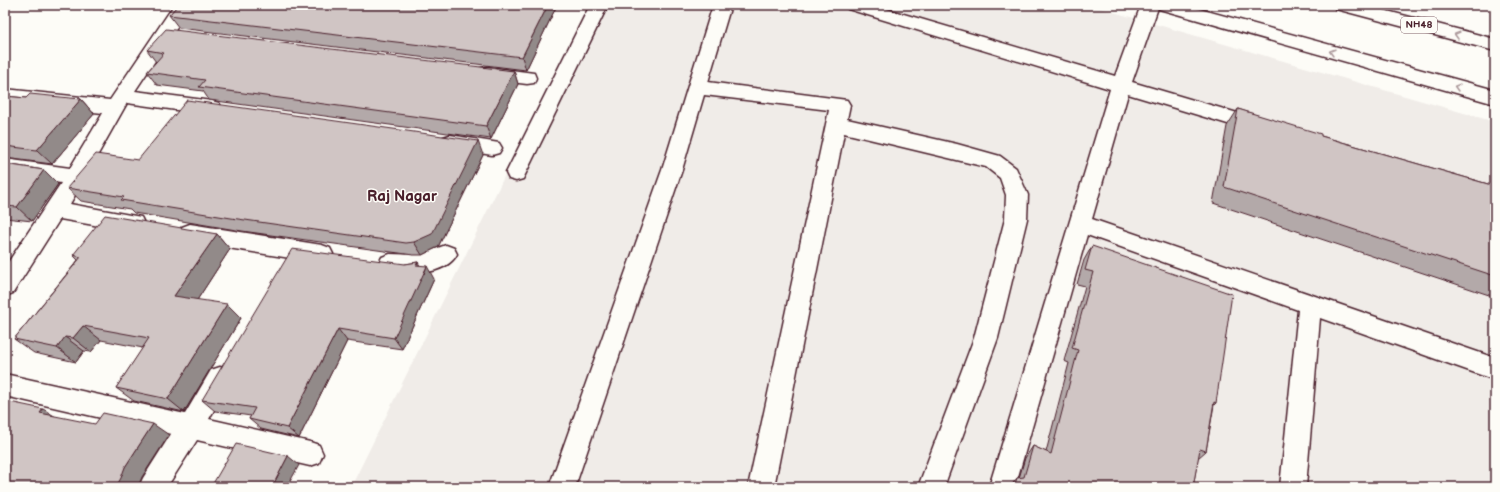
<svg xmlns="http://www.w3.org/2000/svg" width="1500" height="492" font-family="'Balsamiq Sans',sans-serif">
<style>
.built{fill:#f0ece8}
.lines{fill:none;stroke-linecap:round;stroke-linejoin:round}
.minor-casing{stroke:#4a1f2b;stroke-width:3}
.major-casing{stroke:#4a1f2b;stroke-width:3}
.highway-casing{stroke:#4a1f2b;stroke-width:3}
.minor{fill:#fdfcf7;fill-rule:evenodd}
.major{fill:#fdfcf7;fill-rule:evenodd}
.highway{fill:#fdfcf7;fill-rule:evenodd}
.wall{fill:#b3a9a9;stroke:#4a1f2b}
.shaded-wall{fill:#928a89;stroke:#4a1f2b}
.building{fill:#d0c5c4;stroke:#4a1f2b}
.oneway{stroke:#ac999b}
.labels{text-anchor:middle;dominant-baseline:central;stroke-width:3;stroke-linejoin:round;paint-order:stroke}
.shield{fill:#fdfcf7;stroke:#806168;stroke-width:1}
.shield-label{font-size:10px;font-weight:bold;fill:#4a1f2b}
.district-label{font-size:15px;font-weight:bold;fill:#4a1f2b;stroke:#fdfcf7}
</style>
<rect width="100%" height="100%" fill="#fdfcf7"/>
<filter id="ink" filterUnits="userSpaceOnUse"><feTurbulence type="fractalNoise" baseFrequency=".025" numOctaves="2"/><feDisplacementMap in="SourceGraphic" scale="8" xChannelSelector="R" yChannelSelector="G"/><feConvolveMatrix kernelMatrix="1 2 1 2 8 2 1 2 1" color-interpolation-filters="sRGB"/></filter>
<g filter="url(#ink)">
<polygon class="built" points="589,5 1089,5 1495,122 1495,487 351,487"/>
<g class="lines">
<g class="minor-casing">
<g id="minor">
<polygon points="174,5 192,5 135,91 212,101 219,103 222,108 219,113 212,115 127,103 70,204 141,217 144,223 141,229 133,232 60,219 13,293 5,296 5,267 61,183 5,175 5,159 70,168 103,113 5,103 5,89 110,100"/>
<polygon points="590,5 608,5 523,179 516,181 509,179 506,173"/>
<polygon points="713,5 731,5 708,82 847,100 850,105 847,119 957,144 1000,156 1016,168 1028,195 1027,219 998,338 944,487 918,487 974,338 1005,219 1006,195 1000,178 986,167 844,133 774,487 748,487 829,110 704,95 682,170 575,487 549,487 662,170"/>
<polygon points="845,5 873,5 1115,76 1141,5 1159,5 1132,82 1268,122 1271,127 1268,132 1261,134 1128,94 1092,219 1495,358 1495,380 1320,318 1306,487 1280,487 1298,310 1087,235 1015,487 989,487 1110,89 848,9"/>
<polygon points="487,67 534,73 536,78 534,83 527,84 480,78 478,73 480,68"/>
<polygon points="450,135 499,143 502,148 499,153 492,155 443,147 440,142 443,137"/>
<polygon points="190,224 322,245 330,248 333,254 330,260 322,263 190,242 182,239 179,233 182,227"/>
<path d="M 446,245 L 454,248 L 457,254 C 446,276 403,277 382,269 L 379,263 L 382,257 L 390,254 L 419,255 Z"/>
<polygon points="220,367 229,370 232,378 209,419 310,442 319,445 323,454 319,463 310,466 197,440 167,487 139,487 143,478 171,434 5,396 5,374 185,414 211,370"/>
</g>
</g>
<g class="major-casing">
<polygon id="major" points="1156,5 1185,5 1495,90 1495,104 1159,9"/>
</g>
<g class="highway-casing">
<polygon id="highway" points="1333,5 1364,5 1495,39 1495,51 1336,9"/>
</g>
<use href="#minor" class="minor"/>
<use href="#major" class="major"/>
<use href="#highway" class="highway"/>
</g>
<g class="wall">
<polygon points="178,5 557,5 526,70 179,28 169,15"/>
<polygon points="147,50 514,71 518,84 491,139 209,100 203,91 157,85 147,72 156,62"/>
<polygon points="5,96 26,98 81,99 94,114 52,164 5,158"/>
<polygon points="1238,109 1321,136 1495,186 1495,297 1213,203 1227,126"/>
<polygon points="483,155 438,247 422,255 413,255 242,231 134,213 130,209 81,201 67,188 138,160"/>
<polygon points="5,164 44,170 58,184 32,221 5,218"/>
<polygon points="217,234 230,249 197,300 241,318 184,412 134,401 116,388 143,348 101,340 91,352 84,351 76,362 34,353 14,339 78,260 73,255"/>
<polygon points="1092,246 1216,403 1214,405 1206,451 1198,458 1193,487 1010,487 1017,478 1019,478 1025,458 1033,446 1046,452 1069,363 1064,361 1085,286 1077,284 1084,260"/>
<polygon points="418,262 419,265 434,279 402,349 347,341 299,438 261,429 249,419 251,416 215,411 202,400 405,264"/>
</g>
<g class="shaded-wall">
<polygon points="548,5 557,5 526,70 522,57"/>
<polygon points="514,71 518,84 491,139 486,126"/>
<polygon points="81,99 94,114 52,164 37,150"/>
<polygon points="478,141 483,155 438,247 422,255 414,242"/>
<polygon points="44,170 58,184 32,221 17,207"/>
<polygon points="217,234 230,249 190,311 174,296"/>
<polygon points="418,262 424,274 427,266 434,279 402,349 394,338"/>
<polygon points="227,304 241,318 184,412 168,399"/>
<polygon points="83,326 101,340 91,352 73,338"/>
<polygon points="338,329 347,341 299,438 287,428"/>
<polygon points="65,337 84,351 76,362 57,348"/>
<polygon points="43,409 61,420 40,413"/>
<polygon points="153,424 169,435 142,477 138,487 116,487 125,467"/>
<polygon points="288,456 299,465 287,487 272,487"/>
</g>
<g class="building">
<polygon points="178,5 548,5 522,57 169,15"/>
<polygon points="166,29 514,71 486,126 199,87 205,80 147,72 164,53 147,50"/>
<polygon points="30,94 81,99 37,150 5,146 5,96 26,98"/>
<polygon points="187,100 478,141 432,234 414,242 406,243 231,218 121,200 124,197 67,188 96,154 138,160"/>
<polygon points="1238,109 1321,134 1321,136 1495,186 1495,276 1224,187"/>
<polygon points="5,164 44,170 17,207 5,206"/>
<polygon points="105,215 217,234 174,296 227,304 168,399 116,388 149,338 83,326 73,338 65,337 57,348 14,339 81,257 73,255"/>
<polygon points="1092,246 1232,294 1216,403 1214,402 1206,451 1200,449 1193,487 1014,487 1017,478 1024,477 1033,446 1051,454 1078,350 1072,348 1093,272 1085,270"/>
<polygon points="292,249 405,264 418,262 416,265 427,266 394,338 338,329 287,428 249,419 255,408 202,400"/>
<polygon points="5,401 43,409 40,413 95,424 103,413 153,424 125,467 121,478 116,487 5,487"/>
<polygon points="236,444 288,456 272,487 211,487"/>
</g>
<defs><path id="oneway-chevron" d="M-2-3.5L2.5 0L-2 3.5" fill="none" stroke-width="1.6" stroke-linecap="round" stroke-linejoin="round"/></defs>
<g class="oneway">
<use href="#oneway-chevron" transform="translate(1457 35) rotate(-165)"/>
<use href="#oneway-chevron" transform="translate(1332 52) rotate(-164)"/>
<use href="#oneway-chevron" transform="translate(1457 87) rotate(-164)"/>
</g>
</g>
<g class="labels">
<rect class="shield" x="1401" y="17" width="36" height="16" rx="3"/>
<g class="shield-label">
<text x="1419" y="25">NH48</text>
</g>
<g class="district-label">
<text x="402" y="196">Raj Nagar</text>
</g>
</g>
<rect width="1500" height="492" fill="none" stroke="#fdfcf7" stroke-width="20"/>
<rect x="10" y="10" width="1480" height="472" fill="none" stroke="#4a1f2b" stroke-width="1.5" filter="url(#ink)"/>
</svg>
